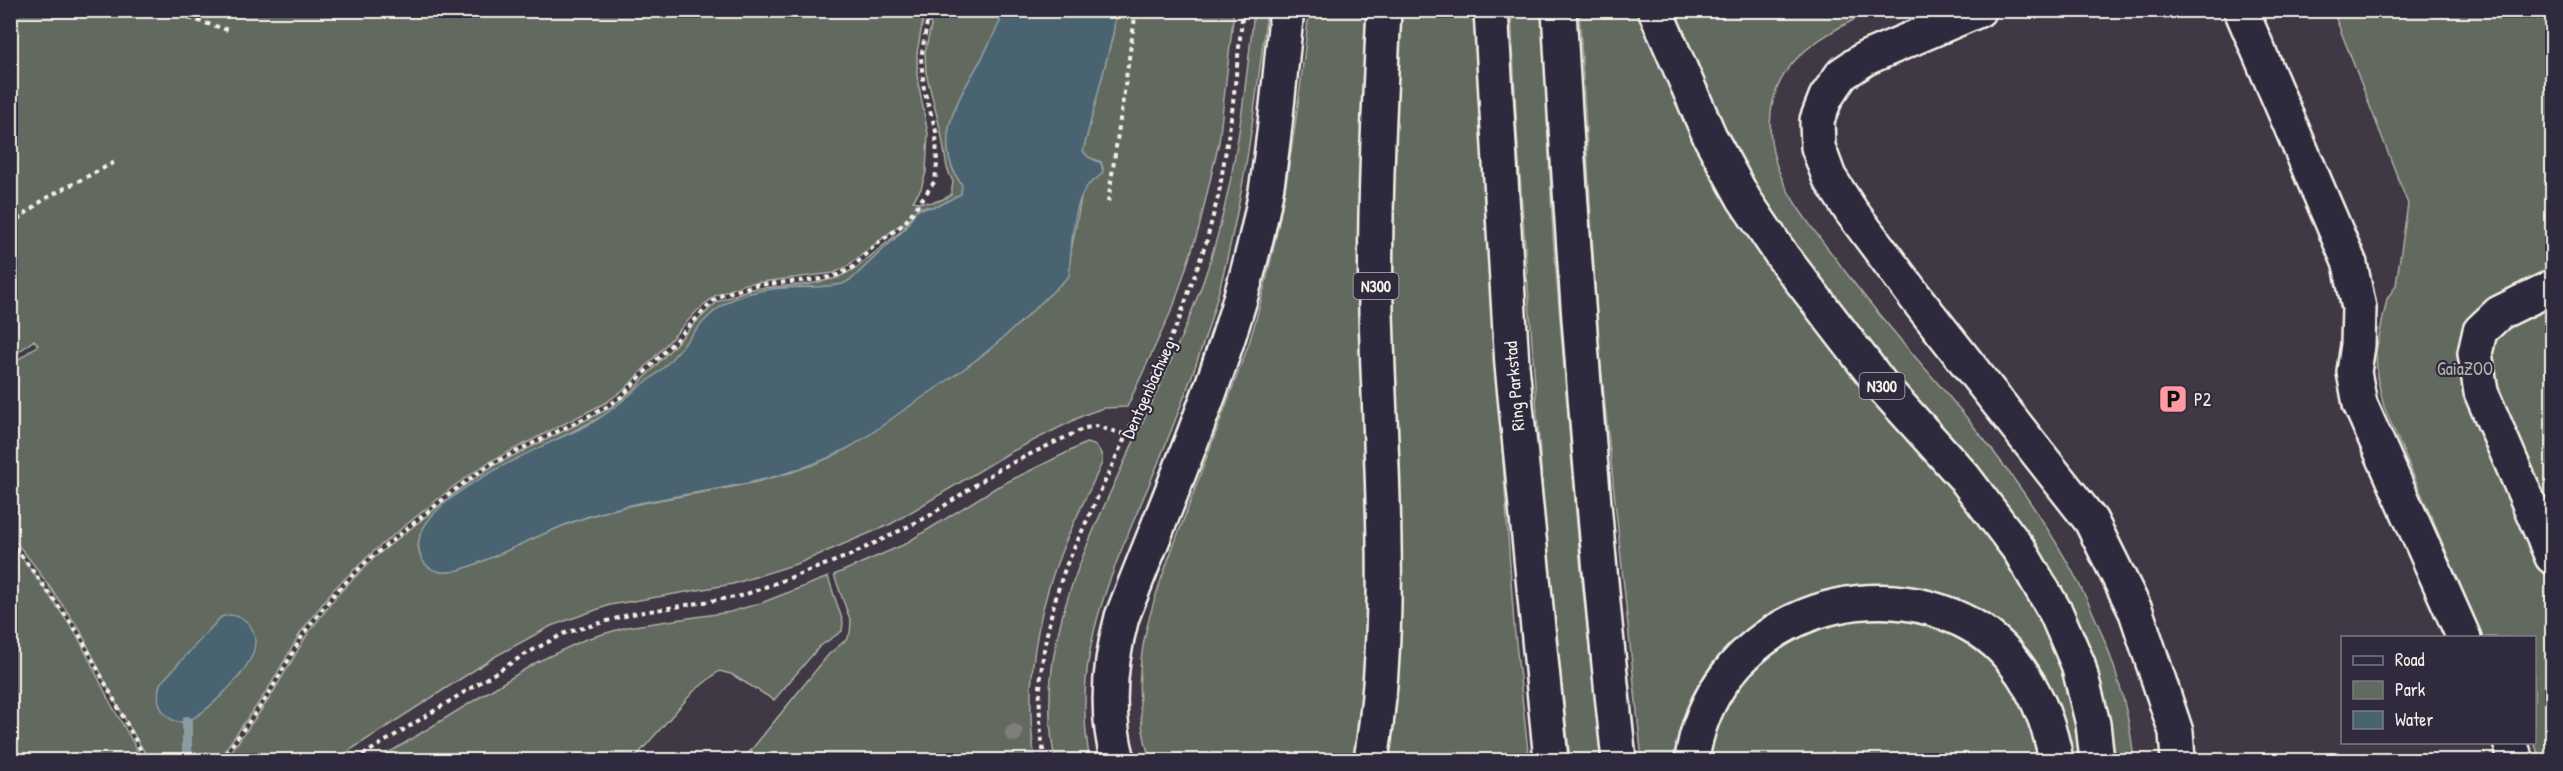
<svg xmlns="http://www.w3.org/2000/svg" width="2563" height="771" font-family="'Patrick Hand',sans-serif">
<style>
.green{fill:#626b5f;stroke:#abaea4;stroke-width:1.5}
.water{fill:#496371;stroke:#8d9ca1;stroke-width:1.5}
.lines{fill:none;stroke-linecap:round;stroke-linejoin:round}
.stream{stroke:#8d9ca1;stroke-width:10}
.minor-casing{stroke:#f4f1e8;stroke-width:38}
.highway-casing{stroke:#f4f1e8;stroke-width:38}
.path{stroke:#f4f1e8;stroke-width:4;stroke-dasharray:4.5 4.5;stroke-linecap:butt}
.minor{stroke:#2f2a3d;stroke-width:33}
.highway{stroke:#2f2a3d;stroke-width:33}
.tree{fill:#7f7d7d}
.labels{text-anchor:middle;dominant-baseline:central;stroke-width:4.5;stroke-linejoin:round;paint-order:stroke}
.shield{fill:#2f2a3d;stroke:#b9b5b5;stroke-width:1.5}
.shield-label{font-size:16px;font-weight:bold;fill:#f4f1e8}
.park-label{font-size:18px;fill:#b2b5aa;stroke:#2f2a3d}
.street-label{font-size:18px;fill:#f4f1e8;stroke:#2f2a3d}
.poi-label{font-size:18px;fill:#f4f1e8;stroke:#2f2a3d;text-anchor:start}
</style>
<rect width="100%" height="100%" fill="#413845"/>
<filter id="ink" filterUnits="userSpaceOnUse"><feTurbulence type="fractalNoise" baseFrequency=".0167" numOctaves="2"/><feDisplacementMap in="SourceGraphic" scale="12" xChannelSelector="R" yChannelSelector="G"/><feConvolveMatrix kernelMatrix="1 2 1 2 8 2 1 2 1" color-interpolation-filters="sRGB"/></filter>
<g filter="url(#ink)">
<g class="green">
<path d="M 10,11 L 918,11 L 923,20 L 917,53 L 917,76 L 928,134 L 926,172 L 921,189 L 913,201 C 928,204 938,203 951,195 L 953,182 L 947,168 L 941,132 L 926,73 L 925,52 L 931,26 L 927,11 L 1001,11 L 1000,22 C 994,34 988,47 981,60 C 958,99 930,141 962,185 L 961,194 L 938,207 L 921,207 L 912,215 L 906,228 L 852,279 L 843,284 C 809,291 769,283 736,298 C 706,311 686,344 664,368 C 651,381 635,393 620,405 C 587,433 389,499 422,559 C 427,569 438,573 449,572 C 461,571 473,565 485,560 C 514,548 543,533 573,522 C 662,489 763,496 848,448 C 868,436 887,421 906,408 C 932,390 960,373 985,353 C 1014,330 1041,302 1069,276 L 1071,251 L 1081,198 L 1084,189 L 1103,169 L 1101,162 L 1088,157 L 1083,151 L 1113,34 L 1116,11 L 1234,11 L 1219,142 L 1199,228 L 1174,305 L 1127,407 L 1103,408 L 1084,415 L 1009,453 L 891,524 L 799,563 L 733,584 L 610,605 L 551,626 L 496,656 L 335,760 L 225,760 L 269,699 L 308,633 L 339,593 L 375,557 L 461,488 L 493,466 L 608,409 L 636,387 L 694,324 L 717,302 L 750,289 L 810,284 L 837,278 L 856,268 L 906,227 L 901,224 L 846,267 L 834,273 L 745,284 L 715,296 L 697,311 L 627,387 L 607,402 L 489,462 L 454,486 L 375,550 L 333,590 L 301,632 L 267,691 L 218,760 L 197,760 L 189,746 L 189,720 L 206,709 L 241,674 L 253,631 L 240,617 L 221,617 L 160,684 C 156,702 162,714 177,722 L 184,722 L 183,748 L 187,760 L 149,760 L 114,700 L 80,630 L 34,565 L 11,536 L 11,365 L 38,345 L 34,340 L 11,358 Z"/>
<path d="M 1254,11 L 1267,11 C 1254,119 1240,227 1207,332 C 1190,384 1170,435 1149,485 C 1110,576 1070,659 1090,760 L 1055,760 C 1035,658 1074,573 1115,482 C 1145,416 1178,351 1203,282 C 1234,194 1244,103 1254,11 Z"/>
<path d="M 1309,11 L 1374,11 L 1373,566 L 1357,760 L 1150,760 C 1121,664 1156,594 1189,505 C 1209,451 1229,397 1249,343 C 1282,234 1297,123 1309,11 Z"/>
<polygon points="1402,11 1473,11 1514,625 1529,760 1381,760 1388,221"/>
<polygon points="1511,11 1542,11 1553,234 1580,560 1601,760 1570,760 1545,524 1517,134"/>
<path d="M 1579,11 L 1641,11 L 1647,28 L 2000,554 C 2024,594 2051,635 2067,679 C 2076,705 2078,734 2082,760 L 2068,760 L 2002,634 L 1805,600 L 1678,760 L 1642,760 L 1598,338 Z"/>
<path d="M 1672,11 L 1871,11 C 1815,39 1763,66 1771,140 C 1776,188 1814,229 1841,266 C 1883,323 1931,373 1975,428 C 2052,524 2122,636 2134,760 L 2111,760 L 2101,687 L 1853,326 L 1745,177 Z"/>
<polygon points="2333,11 2552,11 2552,760 2541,760 2534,743 2534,638 2483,637 2384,407 2377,377 2376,351 2387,299 2396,285 2408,204"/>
<path d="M 1086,443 C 1097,444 1103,452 1102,463 C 1089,492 1074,521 1062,550 C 1035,618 1024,688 1035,760 L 743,760 L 829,654 L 847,639 L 850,633 L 851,622 L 834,575 L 903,545 L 997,487 Z"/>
<polygon points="11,544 37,577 78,637 111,704 143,760 11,760"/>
<polygon points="828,577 843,622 842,631 819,647 774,700 731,674 719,671 693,692 633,760 377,760 537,662 586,639 627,627 730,612 761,603"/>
<path d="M 1888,615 C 1899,618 1912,619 1924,623 C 1962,635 2009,670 2025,707 C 2032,724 2036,743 2042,760 L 1706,760 C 1721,700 1760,641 1823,624 C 1844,619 1867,618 1888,615 Z"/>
</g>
<g class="water">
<path d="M 1001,11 L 1116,11 L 1113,34 L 1083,151 L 1088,157 L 1101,163 L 1103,172 C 1098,180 1090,181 1086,188 C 1072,207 1071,253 1069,276 C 1041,302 1014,330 985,353 C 958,374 929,393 901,412 C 884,424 867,438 848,448 C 762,495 663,488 572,522 C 543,533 514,548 485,560 C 473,565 461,571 448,572 C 438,573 427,569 422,559 C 393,504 553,443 588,425 C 608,414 622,401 639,387 C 648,381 656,375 664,367 C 688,343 704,312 736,298 C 770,283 808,291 843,284 L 852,279 L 906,228 L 916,210 L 938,206 L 961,194 L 962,185 C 930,141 958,99 981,60 C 988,47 994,34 1000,22 Z"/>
<path d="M 230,615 C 239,616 248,620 252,629 C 257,639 255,651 250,660 C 240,678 203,719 182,722 C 177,723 170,719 166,715 C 158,707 157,695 160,684 L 221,617 Z"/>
</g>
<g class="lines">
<polyline class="stream" points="187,721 187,752 192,760"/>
<g class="minor-casing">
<g id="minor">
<polyline points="1979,10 1866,58 1842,74 1826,97 1817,120 1818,147 1829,177 1851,211 1919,302 2091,521 2136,612 2176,732 2178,760"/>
<polyline points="2241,10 2350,264 2359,308 2358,345 2354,372 2360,404 2464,638"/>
<polyline points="2552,287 2499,313 2480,331 2475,353 2481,392 2552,557"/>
<polyline points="2510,742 2516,760"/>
<path d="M 1118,760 C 1105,713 1109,665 1122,617 C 1176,478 1239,339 1266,191 C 1276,132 1280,70 1287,10"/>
</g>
</g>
<g class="highway-casing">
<g id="highway">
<polyline points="1491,10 1512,365 1551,760"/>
<path d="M 1559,10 C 1573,261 1592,511 1619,760"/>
<polyline points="1655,10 1710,137 1744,199 1783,257 1883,387 1964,477 2020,551 2056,613 2078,664 2093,724 2097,760"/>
<path d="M 1371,760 C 1395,611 1380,461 1376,311 C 1374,211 1379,110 1384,10"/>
<path d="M 1692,760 C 1709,629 1858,563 1971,625 C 2020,652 2047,709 2056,760"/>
</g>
</g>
<g class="path">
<polyline points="163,10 228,30"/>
<polyline points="1108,202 1136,10"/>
<polyline points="10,225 46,198 115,162"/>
<polyline points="10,540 79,634 146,760"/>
<polyline points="221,760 267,697 304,633 335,593 368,560 457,488 489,465 605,408 621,397 713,301 724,294 756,285 822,279 838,275 852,268 874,246 904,224 935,181 937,164 936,131 924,90 921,58 927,23 923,10"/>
<polyline points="355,760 524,655 565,633 632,614 741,596 851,555 929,516 999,469 1085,428 1096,426 1127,435"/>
<path d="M 1045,760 C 1032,695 1044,628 1066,566 L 1179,320 L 1206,243 L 1219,193 L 1232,112 L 1243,10"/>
</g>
<use href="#minor" class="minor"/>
<use href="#highway" class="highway"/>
</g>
<circle class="tree" cx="1014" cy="733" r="9"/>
</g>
<defs>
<g id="parking-square" transform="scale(1.5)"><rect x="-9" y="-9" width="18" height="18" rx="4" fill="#ff9aa2" stroke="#2f2a3d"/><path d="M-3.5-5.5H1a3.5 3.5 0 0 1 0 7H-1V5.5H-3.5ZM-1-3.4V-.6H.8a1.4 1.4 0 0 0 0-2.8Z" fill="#111"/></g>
</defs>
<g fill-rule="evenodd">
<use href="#parking-square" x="2173" y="399"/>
</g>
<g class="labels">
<g class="shield">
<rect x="1353.5" y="273" width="45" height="26" rx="4.5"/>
<rect x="1859.5" y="373" width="45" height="26" rx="4.5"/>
</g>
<g class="shield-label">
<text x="1376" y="286">N300</text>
<text x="1882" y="386">N300</text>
</g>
<g class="park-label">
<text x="2465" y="368">GaiaZOO</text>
</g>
<g class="street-label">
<text transform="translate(1514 386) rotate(-95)">Ring Parkstad</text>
<text transform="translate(1148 389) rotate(-66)">Dentgenbachweg</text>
</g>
<g class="poi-label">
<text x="2194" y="399">P2</text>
</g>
</g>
<rect width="2563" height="771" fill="none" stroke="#2f2a3d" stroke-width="36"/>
<rect x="18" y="18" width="2527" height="735" fill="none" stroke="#f4f1e8" stroke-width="2" filter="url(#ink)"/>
<rect x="2341" y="636" width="195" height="108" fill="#2f2a3d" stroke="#7e7a81" stroke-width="1.5"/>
<rect x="2353" y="656" width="30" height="9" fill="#2f2a3d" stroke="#7e7a81" stroke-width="1.5"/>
<text x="2395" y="666" font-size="18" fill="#f4f1e8">Road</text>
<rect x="2353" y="681" width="30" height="18" fill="#626b5f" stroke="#7e7a81" stroke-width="1.5"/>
<text x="2395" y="696" font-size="18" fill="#f4f1e8">Park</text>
<rect x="2353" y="711" width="30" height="18" fill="#496371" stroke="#7e7a81" stroke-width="1.5"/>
<text x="2395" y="726" font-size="18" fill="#f4f1e8">Water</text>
</svg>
